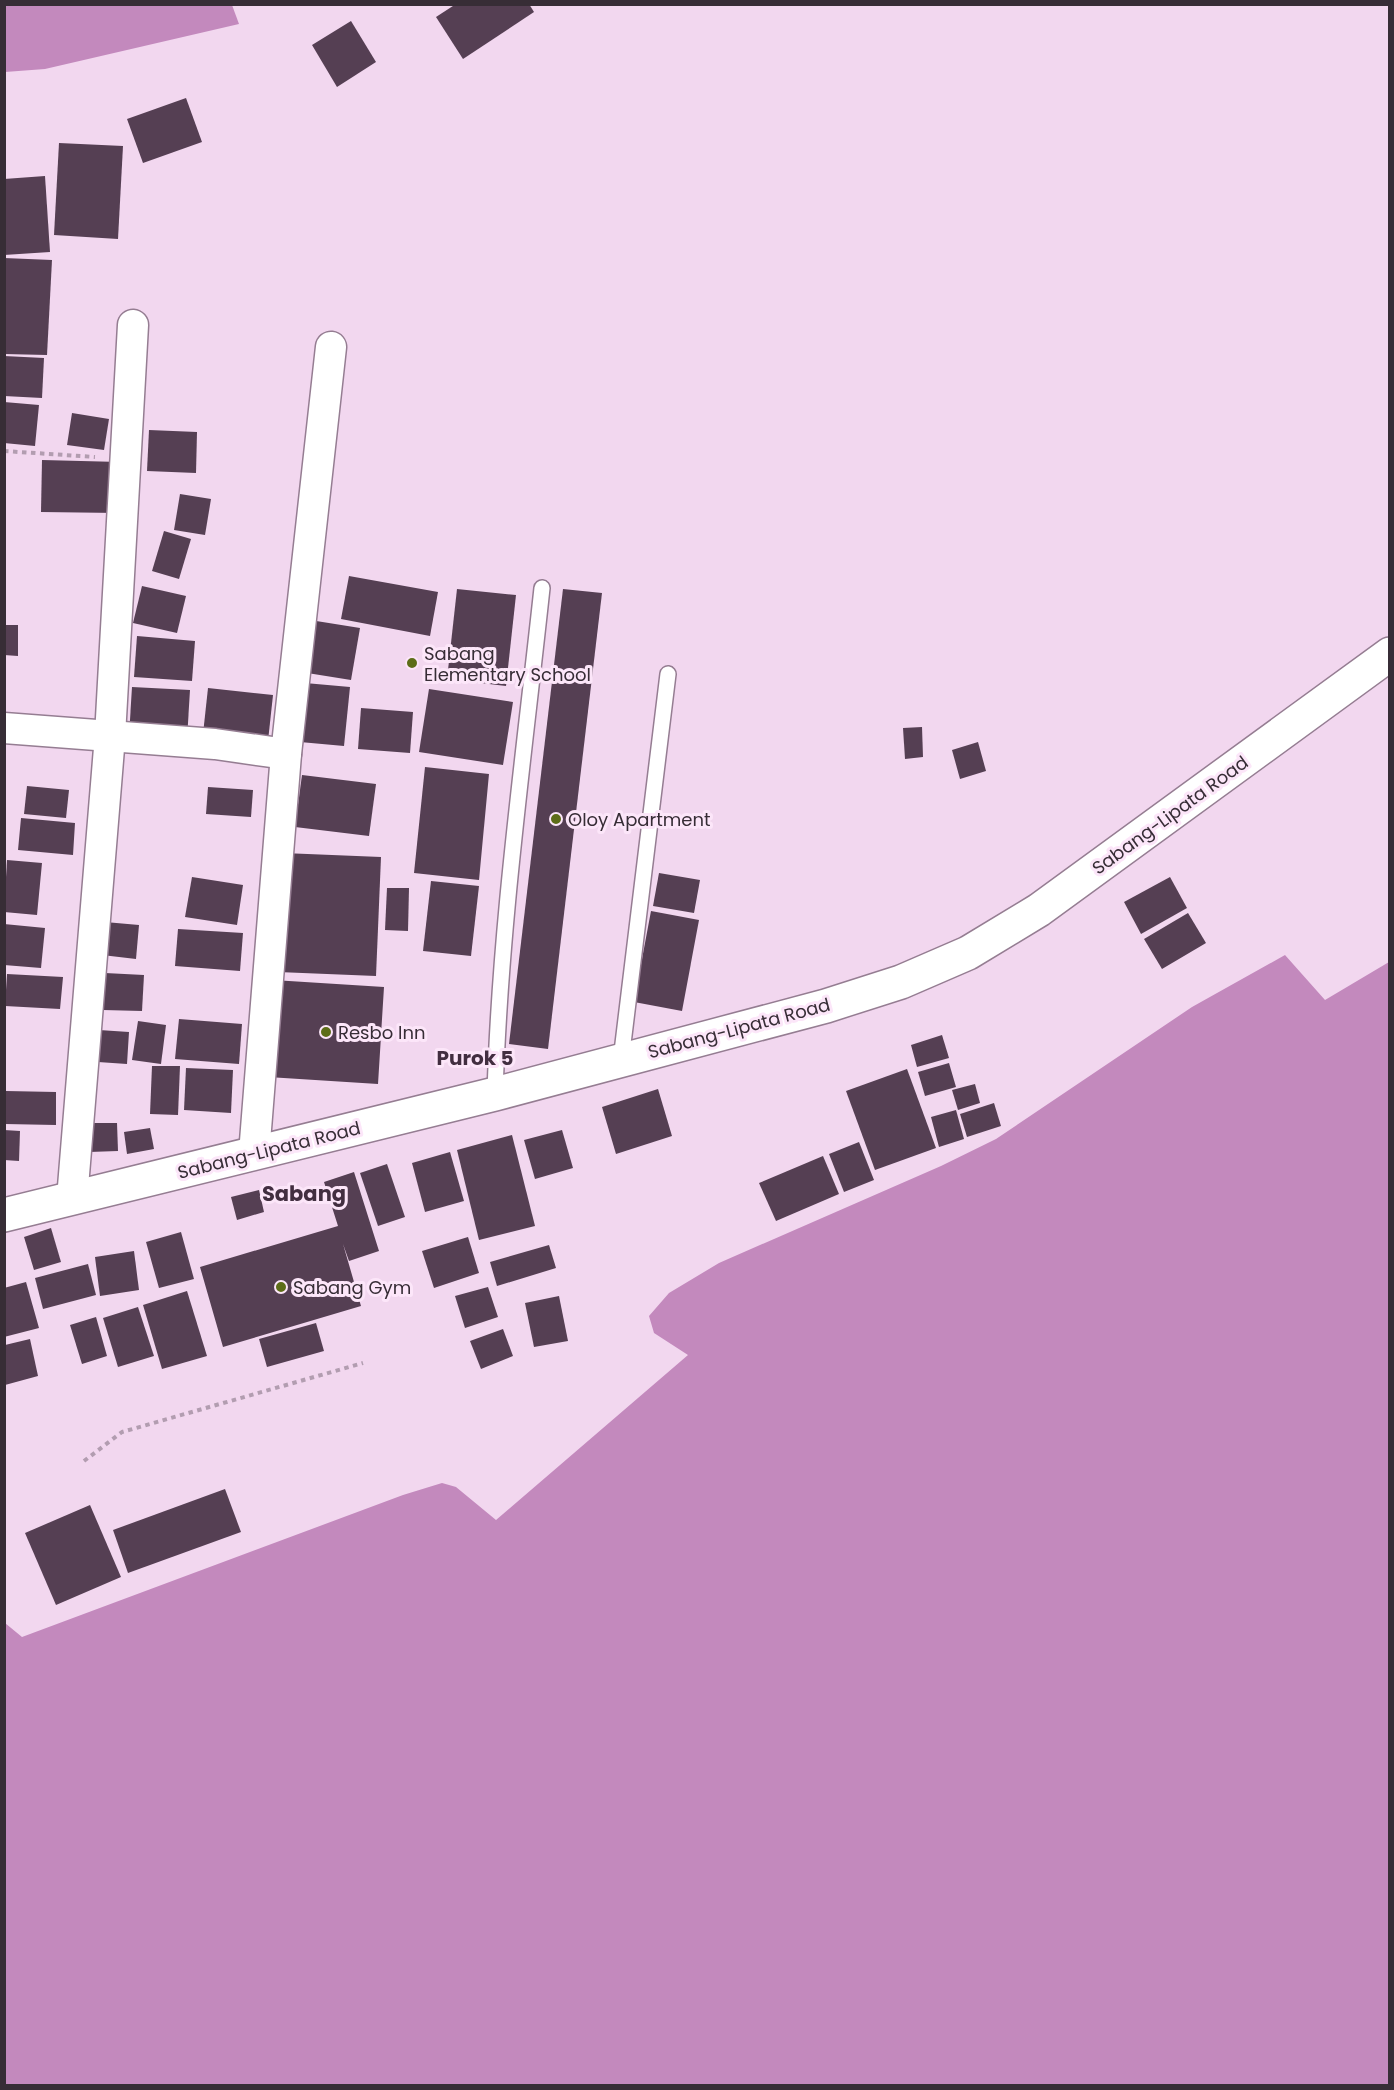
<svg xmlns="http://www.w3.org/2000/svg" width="1394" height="2090" font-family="Poppins,sans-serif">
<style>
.water{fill:#c389bd}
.building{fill:#553f53}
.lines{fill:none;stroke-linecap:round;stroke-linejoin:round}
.service-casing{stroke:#957d92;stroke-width:18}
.minor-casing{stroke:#957d92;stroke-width:33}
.secondary-casing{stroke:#957d92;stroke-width:36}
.path{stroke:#b29db0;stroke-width:4;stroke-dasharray:4.5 4.5;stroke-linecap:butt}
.service{stroke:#fff;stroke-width:15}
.minor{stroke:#fff;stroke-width:30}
.secondary{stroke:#fff;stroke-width:33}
.poi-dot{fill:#5d6d18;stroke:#fce6f9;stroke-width:2}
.labels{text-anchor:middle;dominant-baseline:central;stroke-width:6;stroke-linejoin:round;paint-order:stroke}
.poi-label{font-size:18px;fill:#372d36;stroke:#fce6f9;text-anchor:start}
.street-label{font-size:18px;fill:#372d36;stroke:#fce6f9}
.neighbourhood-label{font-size:20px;font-weight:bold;fill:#422e40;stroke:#fce6f9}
.quarter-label{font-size:21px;font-weight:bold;fill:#422e40;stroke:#fce6f9}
</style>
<rect width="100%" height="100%" fill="#f2d7ef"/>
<g class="water">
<polygon points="5,4 232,5 239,24 45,69 5,72"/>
<polygon points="1285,955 1325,1000 1389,962 1389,2085 5,2085 5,1623 22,1637 403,1495 442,1483 456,1487 496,1520 688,1355 654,1333 649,1316 669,1293 719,1263 941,1166 996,1139 1192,1007"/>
</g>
<g class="building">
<polygon points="456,4 529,4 534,12 463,59 436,17"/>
<polygon points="351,21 376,62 337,87 312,45"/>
<polygon points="186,98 202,142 143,163 127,119"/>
<polygon points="59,143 123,146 118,239 54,235"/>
<polygon points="45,176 50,252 4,255 4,179"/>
<polygon points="4,258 52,260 47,355 4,354"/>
<polygon points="4,356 44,358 42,398 4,396"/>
<polygon points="4,402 39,405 35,446 4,443"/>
<polygon points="72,413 109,419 104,450 67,445"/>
<polygon points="149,430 197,432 196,473 147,471"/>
<polygon points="42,460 120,462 118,513 41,512"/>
<polygon points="180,494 211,499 205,535 174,530"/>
<polygon points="164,531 191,539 179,579 152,571"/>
<polygon points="349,576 438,592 430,636 341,619"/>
<polygon points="142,586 186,596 177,633 133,623"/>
<polygon points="457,589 516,595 506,686 447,679"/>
<polygon points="563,589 602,593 548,1049 509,1044"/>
<polygon points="310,620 360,628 351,680 301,672"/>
<polygon points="4,625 18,625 18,656 4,655"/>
<polygon points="137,636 195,641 192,681 134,677"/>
<polygon points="305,683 350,687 344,746 300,742"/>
<polygon points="132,687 190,690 187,739 129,736"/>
<polygon points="208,688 273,695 268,741 203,734"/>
<polygon points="429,689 513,702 503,765 419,752"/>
<polygon points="361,708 413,712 410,753 358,749"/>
<polygon points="922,727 923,757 905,759 903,728"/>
<polygon points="978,742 986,771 960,779 952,750"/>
<polygon points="425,767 489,774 479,880 414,873"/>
<polygon points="302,775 376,784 369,836 295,827"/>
<polygon points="27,786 69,790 66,818 24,814"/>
<polygon points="208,787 253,790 251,817 206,814"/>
<polygon points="21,818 75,823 73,855 18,850"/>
<polygon points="283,853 381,857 376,976 278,972"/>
<polygon points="7,860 42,863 37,915 4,912"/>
<polygon points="659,873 700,880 694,913 653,906"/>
<polygon points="192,877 243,885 237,925 185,917"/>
<polygon points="1170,877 1187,908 1141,934 1124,902"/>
<polygon points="431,881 479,886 471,956 423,951"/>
<polygon points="387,888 409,888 408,931 385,930"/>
<polygon points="651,911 699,920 682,1011 634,1002"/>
<polygon points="1188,913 1206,943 1162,969 1144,939"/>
<polygon points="105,922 139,925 136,959 102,955"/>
<polygon points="4,924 45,928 41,968 4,965"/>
<polygon points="178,929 243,933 240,971 175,966"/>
<polygon points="105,973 144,975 142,1011 103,1010"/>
<polygon points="7,974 63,977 60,1009 5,1006"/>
<polygon points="273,980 384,987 378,1084 268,1077"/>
<polygon points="179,1019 242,1024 239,1064 175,1059"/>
<polygon points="138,1021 166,1025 161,1064 132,1060"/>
<polygon points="99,1030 129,1032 127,1064 98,1062"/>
<polygon points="942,1035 949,1058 917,1067 911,1045"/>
<polygon points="949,1063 956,1087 925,1096 918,1072"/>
<polygon points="152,1066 180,1066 178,1115 150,1114"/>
<polygon points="186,1068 233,1070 231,1113 184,1110"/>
<polygon points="907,1069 936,1148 875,1170 846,1091"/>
<polygon points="975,1084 980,1103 958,1110 952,1090"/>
<polygon points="658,1089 672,1136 616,1154 602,1107"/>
<polygon points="6,1091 56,1092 56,1125 5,1124"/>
<polygon points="994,1103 1001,1126 967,1137 960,1114"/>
<polygon points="956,1110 964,1139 939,1147 931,1117"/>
<polygon points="89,1123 117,1123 118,1151 89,1152"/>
<polygon points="150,1128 154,1149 127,1154 124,1132"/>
<polygon points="4,1130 20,1131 19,1161 4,1160"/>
<polygon points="562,1130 573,1168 535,1179 524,1140"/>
<polygon points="512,1135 535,1226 479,1240 457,1150"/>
<polygon points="859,1142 874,1180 844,1192 829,1154"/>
<polygon points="450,1152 464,1201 425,1212 412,1163"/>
<polygon points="823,1156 839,1194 776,1221 759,1183"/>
<polygon points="387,1164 405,1217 378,1226 360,1173"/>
<polygon points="354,1172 379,1251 349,1261 343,1244 361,1306 223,1347 200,1267 338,1226 324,1182"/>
<polygon points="259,1190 264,1212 237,1220 231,1197"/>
<polygon points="51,1228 61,1262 34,1270 24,1237"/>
<polygon points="181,1232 194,1279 159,1288 146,1242"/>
<polygon points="468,1237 479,1273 434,1288 422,1251"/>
<polygon points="549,1245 556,1268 497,1286 490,1262"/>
<polygon points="134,1251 139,1290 100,1296 95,1257"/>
<polygon points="88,1264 96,1295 43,1309 35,1278"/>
<polygon points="26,1282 39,1328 4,1337 4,1288"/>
<polygon points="488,1287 498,1317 465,1328 455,1296"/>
<polygon points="187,1291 207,1356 162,1369 143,1305"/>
<polygon points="559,1296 568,1341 534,1347 525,1303"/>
<polygon points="138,1307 154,1356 118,1367 103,1318"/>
<polygon points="96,1317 107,1356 82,1364 70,1325"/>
<polygon points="316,1323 324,1351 267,1367 259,1339"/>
<polygon points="503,1329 513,1356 481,1369 470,1341"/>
<polygon points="30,1339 38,1376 5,1385 5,1345"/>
<polygon points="225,1489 241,1532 128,1573 113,1530"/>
<polygon points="90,1505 121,1577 56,1605 25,1533"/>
</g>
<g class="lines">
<g class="service-casing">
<g id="service">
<polyline points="621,1060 668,674"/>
<path d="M 495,1094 C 500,925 524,756 542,588"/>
</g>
</g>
<g class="minor-casing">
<g id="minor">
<polyline points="4,728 215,744 286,754"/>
<polyline points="254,1154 286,754 331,347"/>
<polyline points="72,1199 110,736 133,325"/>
</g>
</g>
<g class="secondary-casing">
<polyline id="secondary" points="4,1215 495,1094 826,1006 901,982 968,953 1039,910 1390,654"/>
</g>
<g class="path">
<polyline points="4,451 95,457"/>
<polyline points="84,1461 122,1432 363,1363"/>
</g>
<use href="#service" class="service"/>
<use href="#minor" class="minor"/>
<use href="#secondary" class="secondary"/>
</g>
<g class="poi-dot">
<circle cx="412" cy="663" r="6"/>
<circle cx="556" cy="819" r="6"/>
<circle cx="326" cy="1032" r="6"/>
<circle cx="281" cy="1287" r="6"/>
</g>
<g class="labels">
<g class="poi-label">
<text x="424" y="653">Sabang<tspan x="424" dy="21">Elementary School</tspan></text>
<text x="568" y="819">Oloy Apartment</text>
<text x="338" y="1032">Resbo Inn</text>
<text x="293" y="1287">Sabang Gym</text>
</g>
<g class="street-label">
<text transform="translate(1170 815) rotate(-36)">Sabang-Lipata Road</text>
<text transform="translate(739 1028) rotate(-15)">Sabang-Lipata Road</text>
<text transform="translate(269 1150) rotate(-14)">Sabang-Lipata Road</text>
</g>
<g class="neighbourhood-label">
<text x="475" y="1058">Purok 5</text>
</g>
<g class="quarter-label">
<text x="304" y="1193">Sabang</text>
</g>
</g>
<rect width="1394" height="2090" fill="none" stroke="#372d36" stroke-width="12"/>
</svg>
